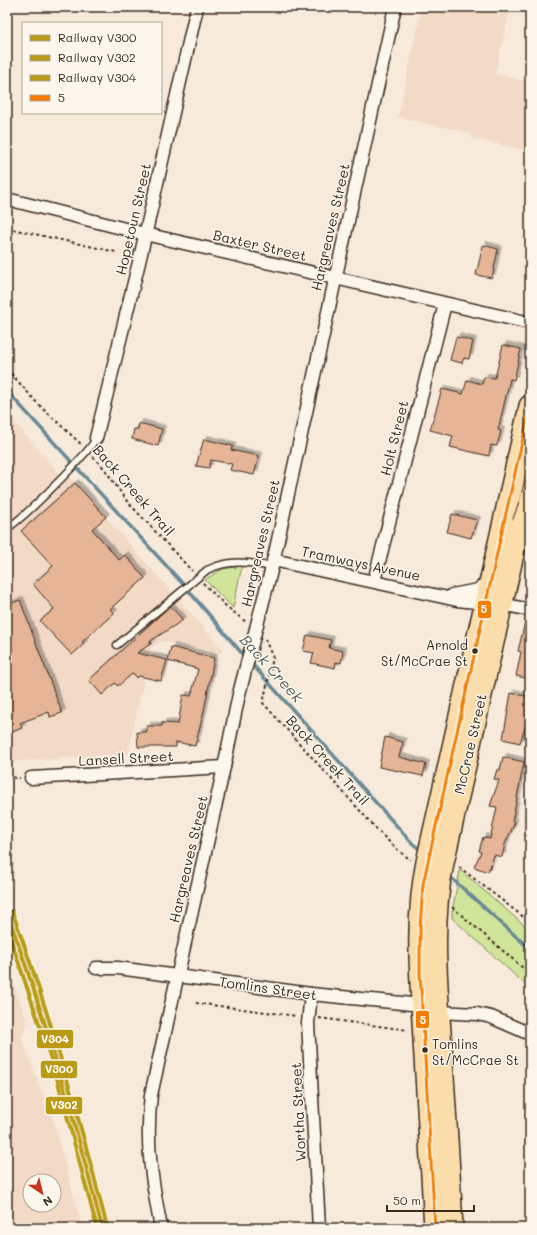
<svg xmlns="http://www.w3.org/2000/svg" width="537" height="1235" font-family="Mali,sans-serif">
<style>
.built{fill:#f2dac7;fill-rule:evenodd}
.green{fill:#d1e59a;stroke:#86885c}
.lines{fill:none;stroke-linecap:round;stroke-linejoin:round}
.stream{stroke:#6a8998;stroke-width:3.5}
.building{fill:#e6b597;stroke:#3b2a1e;filter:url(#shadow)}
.lane-casing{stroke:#3b2a1e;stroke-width:9}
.street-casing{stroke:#3b2a1e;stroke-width:15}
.highway-casing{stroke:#3b2a1e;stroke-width:24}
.path{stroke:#3b2a1e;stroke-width:2;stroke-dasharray:3 3;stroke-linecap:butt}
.lane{stroke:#fbf7ec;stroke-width:6}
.street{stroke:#fbf7ec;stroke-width:12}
.highway{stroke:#faddab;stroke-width:21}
.tram{stroke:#3b2a1e;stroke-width:1}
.bus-1-casing{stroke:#fbf7ec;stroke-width:6}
.bus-1{stroke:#f57e02;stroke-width:3}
.rail-1-casing{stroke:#fbf7ec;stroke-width:7}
.rail-2-casing{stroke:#fbf7ec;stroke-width:7}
.rail-3-casing{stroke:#fbf7ec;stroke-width:7}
.rail-1{stroke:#b99b17;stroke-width:4}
.rail-2{stroke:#b99b17;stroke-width:4}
.rail-3{stroke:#b99b17;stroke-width:4}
.bus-dot{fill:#3b2a1e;stroke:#fbf7ec;stroke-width:1.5}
.labels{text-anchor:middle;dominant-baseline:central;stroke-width:3;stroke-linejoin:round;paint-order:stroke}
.bus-label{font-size:13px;fill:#3b2a1e;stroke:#fbf7ec;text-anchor:end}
.street-label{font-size:14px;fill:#3b2a1e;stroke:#fbf7ec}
.water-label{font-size:15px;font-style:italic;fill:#52595b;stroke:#fbf7ec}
.line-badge{stroke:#fbf7ec;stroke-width:1.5}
.badge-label{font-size:11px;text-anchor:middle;font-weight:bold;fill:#fff}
</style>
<defs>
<filter id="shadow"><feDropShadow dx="3.5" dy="-3.5" stdDeviation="0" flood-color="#0004"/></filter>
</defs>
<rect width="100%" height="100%" fill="#f7eadb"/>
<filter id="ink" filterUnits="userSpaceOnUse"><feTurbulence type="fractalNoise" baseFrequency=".025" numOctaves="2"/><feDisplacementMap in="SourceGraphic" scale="8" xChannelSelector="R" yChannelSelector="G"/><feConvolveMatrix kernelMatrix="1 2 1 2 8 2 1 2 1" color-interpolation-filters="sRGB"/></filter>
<g filter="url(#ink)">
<g class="built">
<polygon points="422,7 511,7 495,74 530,82 530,151 473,139 470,133 398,117"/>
<polygon points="7,413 64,479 69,475 223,650 214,657 208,651 161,641 151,648 128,754 7,762"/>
<path d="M 7,966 L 28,1024 L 21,1037 L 54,1123 L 81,1223 L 84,1224 L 85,1228 L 7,1228 ZM 30,1181 L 54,1181 L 54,1205 L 30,1205 Z"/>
</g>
<g class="green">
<polygon points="242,566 233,608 205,580 222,569"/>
<polygon points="460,870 530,930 530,989 452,918 452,912"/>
</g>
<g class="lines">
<g class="stream">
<polyline points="7,391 182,583 245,657"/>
<polyline points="251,663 412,843 423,852"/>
<polyline points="448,875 530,949"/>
</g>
</g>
<g class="building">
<polygon points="483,245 498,249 492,278 476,275"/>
<polygon points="456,337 473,341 469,359 464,358 462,363 450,360"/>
<polygon points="503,345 521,349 514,380 510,379 498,430 501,431 497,446 491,445 489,456 450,447 453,436 430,430 442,389 463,394 467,380 482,384 484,377 495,378"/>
<polygon points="139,423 162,429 158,446 132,439 134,429 138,429"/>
<polygon points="204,439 233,446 231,450 259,456 254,475 230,470 232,464 211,460 209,468 196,466"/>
<polygon points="75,483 106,517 92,529 119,560 125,555 145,578 110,609 114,613 82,642 84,644 72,655 40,621 54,609 33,584 53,566 21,531"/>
<polygon points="452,514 477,520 471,538 447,532"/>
<polygon points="20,600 62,713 50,717 49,712 20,723 22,728 7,734 7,605"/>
<polygon points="170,606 183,620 149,642 152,643 137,653 167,660 161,681 139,676 137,678 133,673 118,686 115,683 102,695 89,680"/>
<polygon points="526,618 530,618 530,679 516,676 521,652 518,651"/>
<polygon points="307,635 331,640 329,648 343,651 341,663 336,662 335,668 311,663 314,653 303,651"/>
<polygon points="171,647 214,658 204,711 195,746 176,742 176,747 138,747 137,732 147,732 147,726 162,726 162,723 178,724 183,695 191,696 198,669 168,661"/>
<polygon points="511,693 530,697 530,722 527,721 520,743 503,739"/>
<polygon points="385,737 403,742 399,757 426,764 423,776 379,767"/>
<polygon points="503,757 524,762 512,822 515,822 505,844 502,857 494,855 488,872 474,867 481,852 479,851 483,837 490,839 497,807 490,806 499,780 494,779 497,770 500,770"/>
</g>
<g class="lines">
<g class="lane-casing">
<g id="lane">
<path d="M 7,528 C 20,522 91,451 96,438"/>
<path d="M 117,645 L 207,570 C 230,559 248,562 272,567"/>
</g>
</g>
<g class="street-casing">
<g id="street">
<polyline points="7,199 145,234 530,323"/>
<polyline points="96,438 140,258 197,7"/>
<polyline points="273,560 457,600 485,603"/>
<polyline points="374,581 445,304"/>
<polyline points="452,595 478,590 489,580"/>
<polyline points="502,604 530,610"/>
<polyline points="31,778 224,767"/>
<polyline points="96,968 118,968 311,994 422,1005"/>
<polyline points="311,994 308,1023 319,1228"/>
<polyline points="439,1012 477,1014 491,1017 530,1034"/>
<path d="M 161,1228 C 152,1181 145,1143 151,1095 L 224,767 L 239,694 L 272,567 L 395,7"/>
</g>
</g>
<g class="highway-casing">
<g id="highway">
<path d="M 435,1228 C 431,1165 428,1103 424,1040 C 421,981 415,920 427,862 L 530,406"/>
<path d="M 452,1228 C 449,1167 445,1106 441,1046 C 437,985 430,924 443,863 L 530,479"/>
</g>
</g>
<g class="path">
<polyline points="7,228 116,252"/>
<polyline points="7,369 38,404 82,445"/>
<polyline points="93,457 104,468 126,500 192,571"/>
<polyline points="203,583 226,606 246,622"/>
<polyline points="265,639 273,658 263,703 381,834 399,851 411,860"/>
<polyline points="7,777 20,778"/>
<polyline points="459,867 530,922"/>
<polyline points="452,907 530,974"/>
<polyline points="196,1003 297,1016"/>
<polyline points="319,1018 408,1030"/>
</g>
<use href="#lane" class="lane"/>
<use href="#street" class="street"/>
<use href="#highway" class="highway"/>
<polyline class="tram" points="513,519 521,496 530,456"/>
<g class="bus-1-casing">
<polyline id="bus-1" points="435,1228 420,973 420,928 423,884 530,406"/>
</g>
<use href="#bus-1" class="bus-1"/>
<g class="rail-1-casing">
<path id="rail-1" d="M 7,913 C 45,1016 75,1121 102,1228"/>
</g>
<g class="rail-2-casing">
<polyline id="rail-2" points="7,928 55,1071 97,1228"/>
</g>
<g class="rail-3-casing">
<path id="rail-3" d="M 12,911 C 50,1015 80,1120 107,1227"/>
</g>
<use href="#rail-1" class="rail-1"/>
<use href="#rail-2" class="rail-2"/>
<use href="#rail-3" class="rail-3"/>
</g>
</g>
<g class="bus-dot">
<circle cx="475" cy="651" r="3.5"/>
<circle cx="425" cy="1050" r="3.5"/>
</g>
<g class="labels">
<g class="bus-label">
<text x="468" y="644">Arnold<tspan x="468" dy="16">St/McCrae St</tspan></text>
<text x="432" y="1043" text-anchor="start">Tomlins<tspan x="432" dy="16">St/McCrae St</tspan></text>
</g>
<g class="street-label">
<text transform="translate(133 219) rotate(-77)">Hopetoun Street</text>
<text transform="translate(330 227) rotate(-77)">Hargreaves Street</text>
<text transform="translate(260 245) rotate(13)">Baxter Street</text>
<text transform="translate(394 438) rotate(-76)">Holt Street</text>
<text transform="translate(134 490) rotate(49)">Back Creek Trail</text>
<text transform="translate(260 543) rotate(-77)">Hargreaves Street</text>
<text transform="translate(361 563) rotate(12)">Tramways Avenue</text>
<text transform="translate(470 744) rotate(-77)">McCrae Street</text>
<text transform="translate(126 758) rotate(-3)">Lansell Street</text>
<text transform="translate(328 760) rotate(48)">Back Creek Trail</text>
<text transform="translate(188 859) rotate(-77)">Hargreaves Street</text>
<text transform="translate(268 988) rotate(8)">Tomlins Street</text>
<text transform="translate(298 1112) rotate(-93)">Wortha Street</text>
</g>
<g class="water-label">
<text transform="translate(272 668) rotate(48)">Back Creek</text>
</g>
</g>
<g class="line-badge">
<rect x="477" y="600" width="15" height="19" rx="4" fill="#f57e02"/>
<rect x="415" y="1010" width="15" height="19" rx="4" fill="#f57e02"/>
<rect x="36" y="1029" width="38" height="20" rx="4" fill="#b99b17"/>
<rect x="40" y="1060" width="38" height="19" rx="4" fill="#b99b17"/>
<rect x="45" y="1096" width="38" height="19" rx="4" fill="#b99b17"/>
</g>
<g class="badge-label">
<text x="484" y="613">5</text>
<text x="423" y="1024">5</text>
<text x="55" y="1043">V304</text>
<text x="59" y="1073">V300</text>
<text x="64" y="1109">V302</text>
</g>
<rect width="537" height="1235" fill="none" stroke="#fbf7ec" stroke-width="24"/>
<rect x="12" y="12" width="513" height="1211" fill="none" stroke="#3b2a1e" stroke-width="1.5" filter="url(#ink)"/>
<rect x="22" y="22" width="140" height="92" fill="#fbf7ec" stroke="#aea59a"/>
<rect x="30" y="35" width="20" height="6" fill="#b99b17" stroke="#aea59a"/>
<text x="58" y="42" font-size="12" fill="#3b2a1e">Railway V300</text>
<rect x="30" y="55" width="20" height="6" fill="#b99b17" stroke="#aea59a"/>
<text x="58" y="62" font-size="12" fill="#3b2a1e">Railway V302</text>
<rect x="30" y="75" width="20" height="6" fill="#b99b17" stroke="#aea59a"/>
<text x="58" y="82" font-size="12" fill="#3b2a1e">Railway V304</text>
<rect x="30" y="95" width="20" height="6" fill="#f57e02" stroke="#aea59a"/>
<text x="58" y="102" font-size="12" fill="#3b2a1e">5</text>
<g transform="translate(42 1193) rotate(145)"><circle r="19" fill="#fbf7ec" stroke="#aea59a"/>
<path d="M0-3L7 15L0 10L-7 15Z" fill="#c8321e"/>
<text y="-6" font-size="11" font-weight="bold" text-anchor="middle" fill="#3b2a1e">N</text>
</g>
<path d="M387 1205v6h87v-6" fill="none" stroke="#3b2a1e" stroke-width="2"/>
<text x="393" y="1205" font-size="12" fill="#3b2a1e" stroke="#fbf7ec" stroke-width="3" paint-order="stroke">50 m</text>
</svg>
